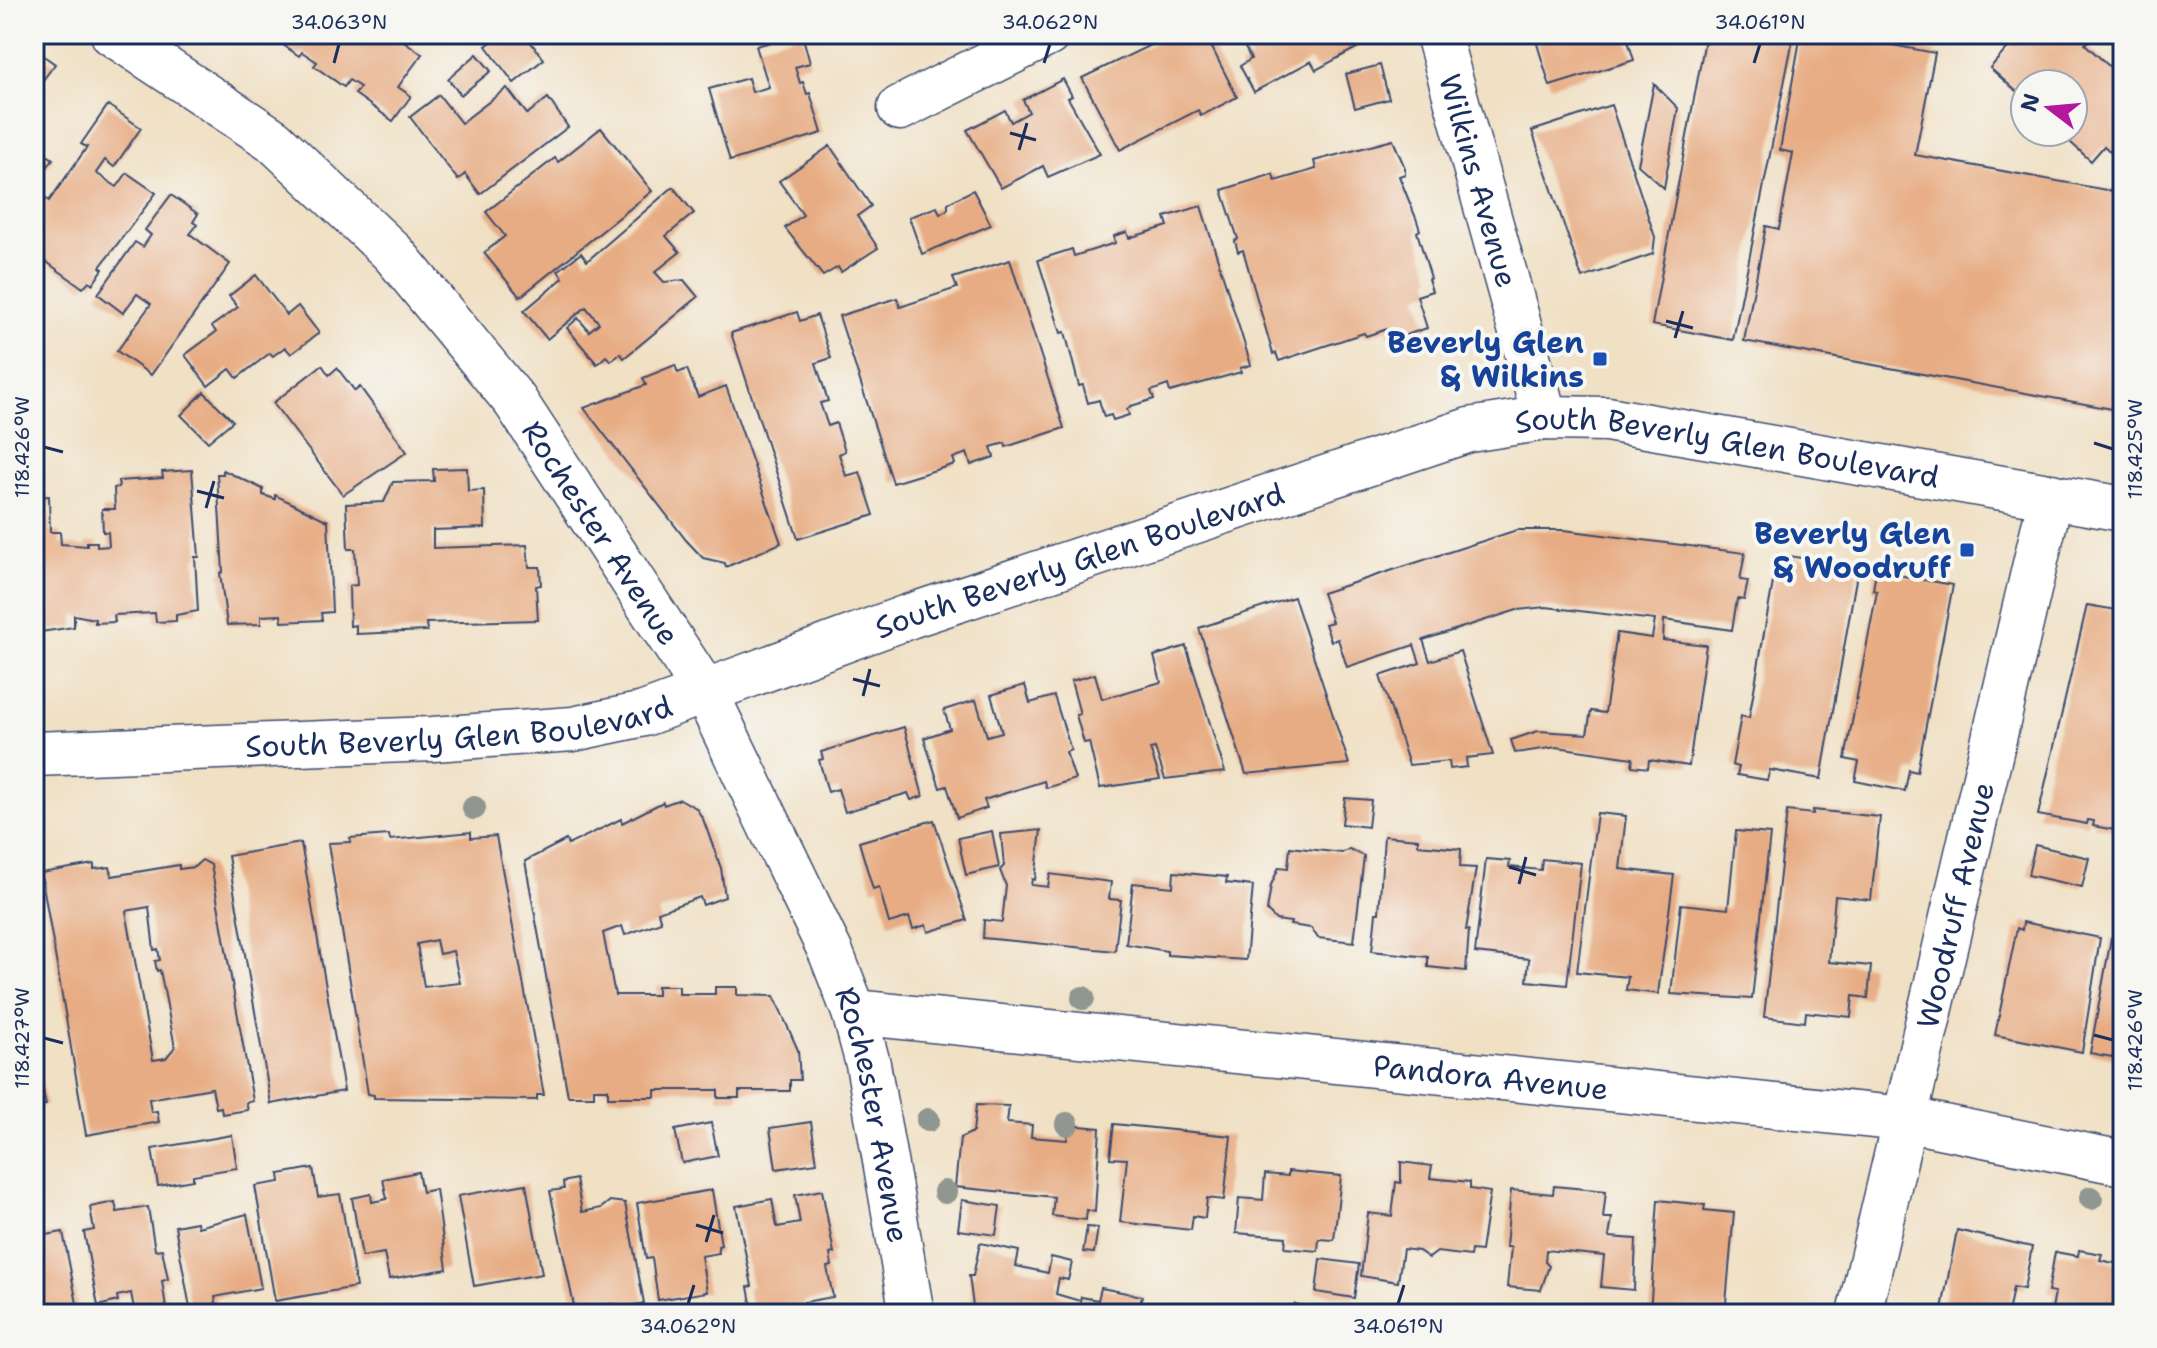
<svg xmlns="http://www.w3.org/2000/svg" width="2157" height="1348" font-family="'Shantell Sans',sans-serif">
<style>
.building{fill:#e7ac83;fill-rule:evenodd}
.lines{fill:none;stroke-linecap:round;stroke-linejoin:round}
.minor-casing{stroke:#3b4a6d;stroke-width:47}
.secondary-casing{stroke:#3b4a6d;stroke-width:47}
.minor{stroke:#fff;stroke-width:44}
.secondary{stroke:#fff;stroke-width:44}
.tree{fill:#909690}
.ticks{fill:none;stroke:#1b2f5e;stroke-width:3}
.transit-dot{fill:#1a4fb4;stroke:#f6f6f2;stroke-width:3}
.labels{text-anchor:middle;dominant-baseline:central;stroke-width:8;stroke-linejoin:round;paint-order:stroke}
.street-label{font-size:30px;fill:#1b2f5e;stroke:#f6f6f2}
.transit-label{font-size:30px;font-weight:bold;fill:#164399;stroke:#f6f6f2;text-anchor:end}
.neatline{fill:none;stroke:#1b2f5e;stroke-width:3}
.ticks-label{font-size:20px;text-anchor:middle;fill:#1b2f5e}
</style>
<rect width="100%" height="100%" fill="#f6f6f2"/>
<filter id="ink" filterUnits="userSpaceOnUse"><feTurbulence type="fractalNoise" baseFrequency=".0125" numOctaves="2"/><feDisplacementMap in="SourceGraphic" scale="16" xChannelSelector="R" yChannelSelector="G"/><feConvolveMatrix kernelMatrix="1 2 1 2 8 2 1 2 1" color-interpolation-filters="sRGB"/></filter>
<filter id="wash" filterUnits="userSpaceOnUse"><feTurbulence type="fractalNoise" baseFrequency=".006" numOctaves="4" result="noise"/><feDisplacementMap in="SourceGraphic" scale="32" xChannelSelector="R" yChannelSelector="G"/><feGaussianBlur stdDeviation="1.8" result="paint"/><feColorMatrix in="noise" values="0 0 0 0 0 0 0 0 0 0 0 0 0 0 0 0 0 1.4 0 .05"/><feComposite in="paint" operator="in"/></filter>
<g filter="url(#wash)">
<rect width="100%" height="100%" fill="#f0e0c4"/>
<g id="blocks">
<g class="building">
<polygon points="267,34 394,34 422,54 398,87 411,96 393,121 355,94 360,87 349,80 344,87 314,66 317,62 302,52 299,56"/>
<polygon points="501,34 524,34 544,59 514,83 486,46"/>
<polygon points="802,34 810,63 795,67 800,83 803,82 807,94 810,93 822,133 730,161 709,89 748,78 752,92 769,87 756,46"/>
<polygon points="1161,34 1205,34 1237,97 1201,116 1198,110 1120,150 1082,78 1163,39"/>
<polygon points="1243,34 1356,34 1362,45 1316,70 1311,61 1254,92 1240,66 1251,59 1240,38"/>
<polygon points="1534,34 1626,34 1634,60 1550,86"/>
<polygon points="1706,34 1794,34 1733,340 1652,325"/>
<polygon points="1801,34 1833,34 1935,53 1915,155 2123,193 2123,411 1744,341 1766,226 1779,229 1793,153 1780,150"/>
<polygon points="2020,34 2085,34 2090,39 2085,44 2123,79 2123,163 2104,146 2091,161 2059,132 2073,132 2073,84 2025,84 2025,99 1990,68"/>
<polygon points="34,49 55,64 34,92"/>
<polygon points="477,54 491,71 461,95 448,79"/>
<polygon points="1380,65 1389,99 1355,108 1346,74"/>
<polygon points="1063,79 1072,96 1068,98 1100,154 1048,177 1043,166 1001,188 967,130 1005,110 1011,122 1029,112 1023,100"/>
<polygon points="1654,84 1678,108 1664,188 1638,165"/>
<polygon points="507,88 527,114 548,98 568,127 480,194 465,174 458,180 410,117 439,95 461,123"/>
<polygon points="108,105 141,128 114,167 105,160 96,173 117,187 127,173 156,193 100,267 103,269 93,284 89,281 83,288 34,253 34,206 42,195 49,201 87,147 81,144"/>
<polygon points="1611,105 1655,237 1653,254 1582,278 1532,131"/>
<polygon points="601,128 652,191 520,297 484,253 505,236 486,212 555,158 558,162"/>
<polygon points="34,131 43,137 36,147 53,159 34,186"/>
<polygon points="1393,140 1405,168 1405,174 1399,176 1416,218 1420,230 1417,232 1431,278 1428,279 1432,291 1417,296 1427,328 1391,340 1387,329 1366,336 1364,333 1279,361 1276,353 1273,354 1243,250 1238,252 1235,241 1238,239 1222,190 1273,174 1275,181 1316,169 1314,161"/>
<polygon points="830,146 871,206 857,216 878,248 841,272 838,267 823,276 785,228 803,215 779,181"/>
<polygon points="673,187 694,213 666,236 680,252 655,272 664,282 684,280 698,297 624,358 620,353 611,361 606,356 597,364 567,328 578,318 589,331 599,323 586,307 547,339 524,311 563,278 558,271 581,253 587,261"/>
<polygon points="973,190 991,225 922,254 909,217 937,207 940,214 948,209 948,203"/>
<polygon points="171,195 198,214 193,222 197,225 190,234 230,264 151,375 117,351 151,304 137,294 123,313 98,294 135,242 143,247 151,235 145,230"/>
<polygon points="1201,206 1251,365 1240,368 1241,372 1170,392 1168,385 1151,391 1154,399 1131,406 1127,409 1129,415 1113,420 1111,415 1104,417 1099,400 1088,403 1083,385 1079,386 1065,332 1061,333 1038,260 1072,249 1074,256 1115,243 1114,236 1127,232 1129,238 1168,226 1165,217"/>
<polygon points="1010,260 1064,428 1006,447 1005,443 991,447 994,457 971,465 967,453 953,458 955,464 893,483 839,316 897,298 900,307 957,288 953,278"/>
<polygon points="256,275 287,315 298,306 319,333 291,354 285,347 273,356 270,353 237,378 230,369 208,386 185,355 216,332 212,326 238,307 229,296"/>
<polygon points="797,312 800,321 817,315 831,358 816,363 828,401 820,403 828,426 836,423 845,451 839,454 846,476 860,472 874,515 798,539 731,333"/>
<polygon points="322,365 329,375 337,368 355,391 360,387 407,452 343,495 273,403"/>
<polygon points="675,365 678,373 687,369 698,397 726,386 781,543 726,567 725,563 703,558 686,540 584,408 646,385 643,378"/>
<polygon points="204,392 233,421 208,442 181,415"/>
<polygon points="467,468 468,491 484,490 485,528 433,530 433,548 527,545 529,567 540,567 541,585 536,586 538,620 426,623 427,631 356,634 356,625 350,626 349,586 357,585 355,549 348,549 346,504 384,502 393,482 434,481 433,469"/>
<polygon points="192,470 199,557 195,557 198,611 176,615 176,621 156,622 155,613 114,615 115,622 95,623 95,619 74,615 74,627 34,633 34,497 49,496 50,532 60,532 61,544 87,546 87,542 97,542 97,547 109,546 108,532 103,532 102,509 115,509 114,488 119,487 118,481 163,478 162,472"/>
<polygon points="223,470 263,489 263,495 275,499 275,495 328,521 332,612 321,613 322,620 282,622 281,615 261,616 261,624 227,625 220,573 223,572 217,474 223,474"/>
<polygon points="1517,530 1564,530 1745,553 1740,580 1748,581 1744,600 1737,599 1732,630 1664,620 1663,640 1706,645 1689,766 1649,760 1648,768 1632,766 1633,758 1557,747 1515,753 1511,740 1538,731 1587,734 1591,711 1605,713 1617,633 1652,638 1655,620 1546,607 1517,610 1423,640 1430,661 1460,651 1493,755 1466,758 1467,767 1450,769 1449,761 1409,765 1380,676 1420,663 1414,645 1347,667 1338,639 1331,641 1325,624 1332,622 1322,593"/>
<polygon points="1778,554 1858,568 1821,779 1770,770 1767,780 1737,775 1739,767 1732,765 1741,716 1749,718"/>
<polygon points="1876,571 1953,585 1917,772 1909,770 1905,791 1855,781 1859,762 1845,759 1877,591 1873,590"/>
<polygon points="1294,597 1349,764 1246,774 1199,628"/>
<polygon points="2087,605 2123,611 2123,826 2117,825 2115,830 2093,826 2094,821 2088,820 2087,824 2038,815"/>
<polygon points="1186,646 1225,772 1165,779 1155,748 1150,749 1160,779 1100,788 1089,742 1084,743 1076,715 1080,714 1071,681 1095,674 1102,699 1161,682 1154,656"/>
<polygon points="1025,685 1030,703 1054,696 1071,750 1066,752 1075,779 1046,788 1044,781 984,800 987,808 957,818 947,786 940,788 924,738 950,729 944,710 976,700 987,736 1002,732 991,695"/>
<polygon points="904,727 923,796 911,800 908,793 845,812 838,789 828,792 819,760 823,759 821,752"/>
<polygon points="1345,798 1371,800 1368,827 1342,824"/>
<polygon points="680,799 696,808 703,819 721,868 725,897 703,905 700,897 658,912 661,922 625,935 622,926 603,933 615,995 657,995 657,986 679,986 679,994 715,994 715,987 737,987 737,995 774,996 798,1050 800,1080 790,1080 790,1091 739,1091 739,1098 718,1098 718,1090 655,1090 655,1097 608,1097 608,1089 594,1089 594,1096 568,1096 525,861 566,840 568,845 621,819 622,823 663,802 664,805"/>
<polygon points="1813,810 1880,817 1871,900 1835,896 1829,962 1871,966 1868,998 1853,996 1851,1017 1806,1012 1805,1022 1764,1017 1787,811 1813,814"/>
<polygon points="1597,813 1626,816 1620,869 1674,875 1658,994 1626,990 1628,977 1577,972"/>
<polygon points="934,820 967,920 928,932 926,925 913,929 909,917 889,923 879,887 873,889 859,842"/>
<polygon points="1041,830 1035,880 1032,879 1031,885 1048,887 1050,874 1111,882 1109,899 1121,900 1115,951 983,938 984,920 1002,922 1006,886 1000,870 1004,866 1001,834"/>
<polygon points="992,831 999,867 966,875 958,838"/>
<polygon points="1736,831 1770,834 1752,999 1671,994 1681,904 1728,909"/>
<path d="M 471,832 L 471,838 L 496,836 L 544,1095 L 537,1095 L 537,1100 L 374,1098 L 374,1095 L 368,1094 L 328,843 L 351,842 L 350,838 L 389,835 L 390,840 ZM 436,940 L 439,954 L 453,951 L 460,983 L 424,987 L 417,944 Z"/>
<polygon points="1384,836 1418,839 1418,845 1461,849 1460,867 1476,868 1466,930 1469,930 1466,971 1428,967 1428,957 1372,951 1376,913 1379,913"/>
<polygon points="301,843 344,1091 271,1104 228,856"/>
<polygon points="2035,845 2089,858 2082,887 2028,875"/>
<polygon points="1290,847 1342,853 1349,849 1364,856 1354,942 1318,938 1311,928 1290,925 1291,922 1276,920 1267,911 1271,885 1279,867 1288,868"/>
<polygon points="1486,859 1510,861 1509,867 1541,870 1542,859 1581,863 1567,985 1527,981 1529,959 1475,953"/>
<path d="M 202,860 L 211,865 L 253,1101 L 246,1103 L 248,1110 L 222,1114 L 221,1107 L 216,1108 L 212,1088 L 149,1099 L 151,1112 L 157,1111 L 159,1122 L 86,1135 L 41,873 L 94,864 L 94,869 L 110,867 L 112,876 L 179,865 L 179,869 L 194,867 ZM 149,907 L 154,950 L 158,949 L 160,960 L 155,961 L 157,971 L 160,970 L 175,1047 L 166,1058 L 153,1060 L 126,911 Z"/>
<polygon points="1174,872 1227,877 1226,883 1253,886 1246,960 1167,955 1167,951 1126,944 1133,883 1173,887"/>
<polygon points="2023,922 2100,938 2082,1052 1995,1035 2017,928 2022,930"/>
<polygon points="2111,938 2123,940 2123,1059 2090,1053"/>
<polygon points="34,1048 46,1105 34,1107"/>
<polygon points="976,1105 1009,1106 1007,1123 1032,1125 1031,1137 1067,1140 1069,1125 1100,1128 1095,1212 1087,1210 1086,1220 1052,1216 1054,1197 955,1187 960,1138 973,1132"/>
<polygon points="811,1122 817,1163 776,1169 770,1128"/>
<polygon points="711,1123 718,1156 682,1163 675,1130"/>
<polygon points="1114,1124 1231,1136 1224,1200 1207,1198 1205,1218 1193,1216 1191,1230 1120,1222 1127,1159 1110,1158"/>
<polygon points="232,1135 237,1168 193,1175 193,1180 158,1186 152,1149"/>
<polygon points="1401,1162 1432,1166 1430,1178 1470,1182 1470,1189 1490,1192 1481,1251 1471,1250 1470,1256 1437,1252 1429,1258 1419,1251 1403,1249 1398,1282 1361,1276 1368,1213 1392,1216 1396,1182 1401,1183"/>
<polygon points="313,1168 318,1197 340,1194 356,1287 275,1301 255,1186 280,1182 279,1174"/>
<polygon points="1288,1171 1341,1176 1334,1240 1319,1239 1318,1251 1285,1248 1286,1237 1236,1233 1239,1198 1263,1200 1265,1174 1288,1176"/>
<polygon points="418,1172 422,1192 436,1189 447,1269 389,1279 384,1253 362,1257 352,1198 371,1194 372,1202 387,1199 383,1179"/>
<polygon points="576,1179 582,1212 601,1208 610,1201 625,1203 644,1303 613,1310 612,1304 575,1311 550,1191 564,1189 563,1182"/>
<polygon points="526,1184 542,1274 474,1286 458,1196"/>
<polygon points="1554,1186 1606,1191 1603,1218 1612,1218 1609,1237 1636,1239 1634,1290 1601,1287 1604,1256 1546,1250 1545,1262 1549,1266 1541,1290 1507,1287 1511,1247 1506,1247 1511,1190 1553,1194"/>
<polygon points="712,1190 721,1245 718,1246 719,1253 701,1256 707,1292 658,1300 652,1258 646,1259 637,1203"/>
<polygon points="822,1190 834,1253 830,1254 832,1266 827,1267 833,1297 804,1302 805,1311 753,1314 748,1287 752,1286 736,1206 772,1199 777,1227 800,1223 795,1195"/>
<polygon points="962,1200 1000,1206 996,1235 958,1230"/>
<polygon points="1658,1200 1705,1205 1704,1210 1734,1213 1725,1314 1650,1313"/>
<polygon points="115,1202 117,1212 148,1207 155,1250 162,1249 168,1279 162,1281 167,1314 135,1314 131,1293 117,1296 118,1301 98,1306 84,1232 94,1230 90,1207"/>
<polygon points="247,1214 261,1288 215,1297 217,1308 191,1313 175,1226 197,1222 198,1227"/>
<polygon points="1087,1227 1098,1228 1094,1253 1083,1252"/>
<polygon points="1957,1230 2032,1247 2024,1289 2013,1287 2008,1314 1946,1314 1947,1310 1942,1309"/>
<polygon points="63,1232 79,1314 34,1314 34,1237"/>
<polygon points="980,1243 1019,1251 1016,1266 1048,1273 1051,1257 1072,1262 1068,1280 1059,1278 1056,1294 1080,1301 1081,1297 1098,1300 1101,1288 1142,1296 1138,1314 1000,1314 973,1306 969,1276 973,1276"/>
<polygon points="2079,1250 2102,1254 2100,1260 2123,1265 2114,1314 2051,1314 2055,1293 2048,1292 2055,1252 2078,1256"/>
<polygon points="1320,1259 1359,1264 1354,1298 1316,1292"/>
<polygon points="1295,1304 1329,1313 1329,1314 1293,1314"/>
</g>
</g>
</g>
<g filter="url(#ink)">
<use href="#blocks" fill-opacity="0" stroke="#3b4a6d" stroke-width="2"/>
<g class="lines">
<g class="minor-casing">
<g id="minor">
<path id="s1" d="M 113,34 L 273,140 L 393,253 L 515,401 L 706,693 L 831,953 L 854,1012 L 868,1064 L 912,1314"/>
<path id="s2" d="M 1438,34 L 1545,418"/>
<polyline points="900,108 1048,34"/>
<path id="s3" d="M 854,1012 L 1904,1119 L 2123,1163"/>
<path id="s4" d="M 1859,1314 L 2051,496"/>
</g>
</g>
<g class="secondary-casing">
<g id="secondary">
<path id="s5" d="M 34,754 L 433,739 L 573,729 L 644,714 L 910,616 L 1469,430 L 1545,418 L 1607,419 L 2123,509"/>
</g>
</g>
<use href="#minor" class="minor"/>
<use href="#secondary" class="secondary"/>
</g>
<g class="tree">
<circle cx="474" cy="808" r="12"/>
<circle cx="1083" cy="998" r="12"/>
<circle cx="928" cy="1120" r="12"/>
<circle cx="1067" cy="1124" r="12"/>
<circle cx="945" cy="1192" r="12"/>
<circle cx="2091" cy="1198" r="12"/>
</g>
</g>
<path class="ticks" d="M 334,63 L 339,44M 1044,63 L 1050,44M 1754,63 L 1760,44M 1010,133 L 1036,140M 1019,150 L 1027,123M 1666,321 L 1693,328M 1675,338 L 1683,311M 2094,443 L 2113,449M 44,447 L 63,452M 197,491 L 224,498M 206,508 L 214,481M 853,679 L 880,686M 863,696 L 870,669M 1509,867 L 1536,875M 1519,884 L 1526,857M 2094,1035 L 2113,1040M 44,1038 L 63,1043M 696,1225 L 723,1233M 706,1242 L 714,1215M 688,1304 L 694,1285M 1398,1304 L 1404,1285"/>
<g class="transit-dot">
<rect x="1592" y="351" width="16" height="16" rx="4"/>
<rect x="1959" y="542" width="16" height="16" rx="4"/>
</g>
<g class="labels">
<g class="street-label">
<text stroke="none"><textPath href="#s2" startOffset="152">Wilkins Avenue</textPath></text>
<text stroke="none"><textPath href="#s5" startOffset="1746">South Beverly Glen Boulevard</textPath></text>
<text stroke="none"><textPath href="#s1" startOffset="706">Rochester Avenue</textPath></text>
<text stroke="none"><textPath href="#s5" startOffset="1074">South Beverly Glen Boulevard</textPath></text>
<text stroke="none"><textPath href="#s5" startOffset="426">South Beverly Glen Boulevard</textPath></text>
<text stroke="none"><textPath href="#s4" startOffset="420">Woodruff Avenue</textPath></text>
<text stroke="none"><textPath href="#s3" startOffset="640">Pandora Avenue</textPath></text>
<text stroke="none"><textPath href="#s1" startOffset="1354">Rochester Avenue</textPath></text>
</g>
<g class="transit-label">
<text x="1584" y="342">Beverly Glen<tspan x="1584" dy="34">&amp; Wilkins</tspan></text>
<text x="1951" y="533">Beverly Glen<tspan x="1951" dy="34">&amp; Woodruff</tspan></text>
</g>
</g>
<rect width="2157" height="1348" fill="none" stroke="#f6f6f2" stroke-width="88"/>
<g transform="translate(2049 108) rotate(286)"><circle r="38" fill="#f6f6f2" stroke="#9ea6b7" stroke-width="2"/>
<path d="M0-6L14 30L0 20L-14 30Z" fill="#b5179e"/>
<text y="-12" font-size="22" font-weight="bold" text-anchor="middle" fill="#1b2f5e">N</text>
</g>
<rect x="44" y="44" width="2069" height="1260" class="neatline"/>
<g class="ticks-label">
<text x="339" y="29">34.063°N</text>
<text x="1050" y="29">34.062°N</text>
<text x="1760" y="29">34.061°N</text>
<text transform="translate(22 447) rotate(-90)" y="7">118.426°W</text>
<text transform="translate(2135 449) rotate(-90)" y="7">118.425°W</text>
<text transform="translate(22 1038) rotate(-90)" y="7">118.427°W</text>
<text transform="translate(2135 1040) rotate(-90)" y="7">118.426°W</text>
<text x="688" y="1333">34.062°N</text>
<text x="1398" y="1333">34.061°N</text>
</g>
</svg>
